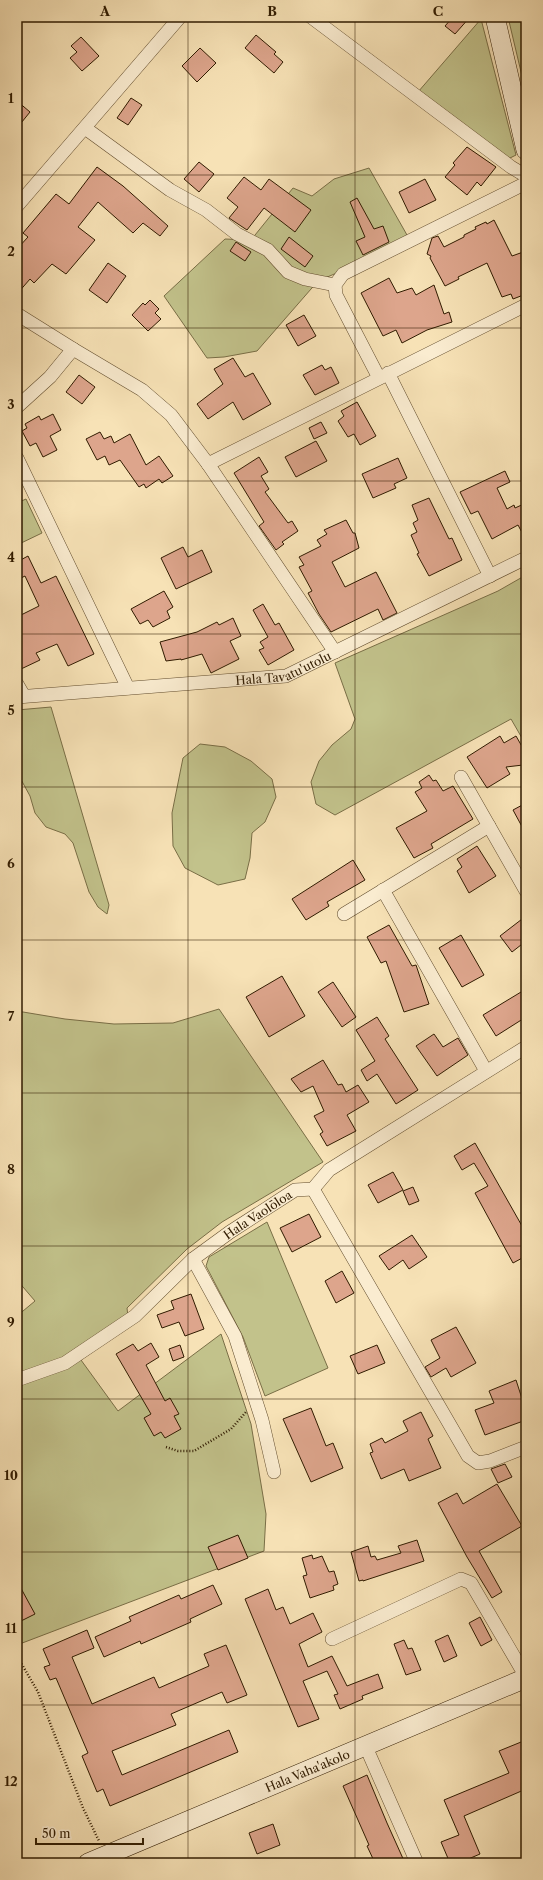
<svg xmlns="http://www.w3.org/2000/svg" width="543" height="1880" font-family="'Libre Caslon Text',serif">
<style>
.green{fill:#c2c28b;stroke:#796e46}
.building{fill:#dda58c;stroke:#301b00}
.lines{fill:none;stroke-linecap:round;stroke-linejoin:round}
.street-casing{stroke:#624d2e;stroke-width:14}
.secondary-casing{stroke:#301b00;stroke-width:20}
.path{stroke:#301b00;stroke-width:2.5;stroke-dasharray:1 2;stroke-linecap:butt}
.street{stroke:#faecd0;stroke-width:13}
.secondary{stroke:#faecd0;stroke-width:19}
.grid{fill:none;stroke:#301b00;stroke-width:1;stroke-opacity:0.55}
.labels{text-anchor:middle;dominant-baseline:central;stroke-width:3;stroke-linejoin:round;paint-order:stroke}
.street-label{font-size:12px;fill:#301b00;stroke:#faecd0}
.neatline{fill:none;stroke:#301b00;stroke-width:1.5}
.grid-label{font-size:13px;text-anchor:middle;font-weight:bold;fill:#301b00}
</style>
<rect width="100%" height="100%" fill="#f7e2b6"/>
<filter id="stains"><feTurbulence type="fractalNoise" baseFrequency=".005" numOctaves="4"/><feColorMatrix values="0 0 0 0 .2 0 0 0 0 .09 0 0 0 0 .02 0 0 0 .5 -.17"/></filter>
<radialGradient id="worn" r=".72"><stop offset=".6" stop-color="#630" stop-opacity="0"/><stop offset="1" stop-color="#630" stop-opacity=".3"/></radialGradient>
<g class="green">
<polygon points="508,17 526,17 526,93"/>
<polygon points="481,19 516,155 508,159 418,92"/>
<polygon points="369,168 407,235 367,260 318,281 257,351 224,357 207,358 164,296 225,239 251,240 293,188 312,196 334,179"/>
<polygon points="26,499 42,533 17,545 17,503"/>
<polygon points="526,575 526,745 511,719 335,815 316,804 311,782 319,761 332,745 351,729 355,719 335,663 498,591"/>
<polygon points="51,707 109,905 107,914 98,907 89,892 73,843 65,834 46,827 35,813 30,796 18,774 17,710"/>
<polygon points="200,744 225,747 251,761 272,779 276,797 265,822 252,833 250,858 245,879 218,885 185,868 173,846 172,813 183,758"/>
<polygon points="219,1009 323,1162 222,1222 187,1249 127,1308 129,1326 81,1360 118,1411 221,1334 251,1424 266,1514 264,1551 17,1645 17,1316 35,1301 17,1280 17,1011 65,1019 114,1024 173,1023"/>
<polygon points="267,1222 328,1368 265,1396 243,1337 206,1266 209,1257"/>
</g>
<g class="building">
<polygon points="453,17 470,17 455,34 445,26"/>
<polygon points="256,35 276,52 274,54 283,62 274,73 245,48"/>
<polygon points="81,37 99,56 82,71 70,58 77,52 71,46"/>
<polygon points="200,48 216,63 197,82 182,66"/>
<polygon points="131,98 142,105 128,125 117,118"/>
<polygon points="17,101 30,112 17,128"/>
<polygon points="467,147 496,167 481,186 477,182 467,195 445,177 455,165 453,163"/>
<polygon points="199,162 214,174 199,192 184,179"/>
<polygon points="97,167 123,186 168,226 160,236 143,223 133,233 98,202 78,227 95,240 66,274 52,264 34,283 30,279 17,294 17,249 28,237 23,233 56,194 69,204"/>
<polygon points="244,177 261,190 269,179 311,210 295,232 264,208 247,230 229,218 238,207 227,198"/>
<polygon points="425,179 436,200 409,213 399,192"/>
<polygon points="357,198 374,229 383,226 389,242 363,255 356,241 365,237 350,202"/>
<polygon points="494,220 512,256 526,251 526,294 513,299 511,294 502,297 487,263 458,277 459,279 445,286 430,258 431,256 427,254 432,238 438,236 444,247 464,237 464,235 476,229 475,227 486,222 487,224"/>
<polygon points="289,237 313,256 305,267 281,249"/>
<polygon points="236,242 251,252 245,261 230,251"/>
<polygon points="108,263 126,276 107,303 89,290"/>
<polygon points="389,278 397,293 412,288 416,295 434,285 444,314 449,312 452,322 427,330 402,343 396,330 383,336 361,293"/>
<polygon points="150,300 159,309 155,313 161,319 148,331 132,315 143,303 145,305"/>
<polygon points="304,315 316,336 298,346 286,325"/>
<polygon points="233,358 245,377 253,373 271,404 243,420 233,402 208,419 197,404 223,384 214,369"/>
<polygon points="322,365 325,370 331,367 339,383 315,395 303,375"/>
<polygon points="79,375 95,387 82,404 66,392"/>
<polygon points="357,402 376,436 360,445 354,434 348,437 338,421 344,416 341,411"/>
<polygon points="53,414 61,430 50,436 57,450 43,457 36,443 30,446 22,431 27,428 25,424 39,416 41,420"/>
<polygon points="321,422 327,433 314,439 309,428"/>
<polygon points="100,432 104,439 111,436 114,443 130,434 146,465 159,456 173,476 162,483 159,479 146,488 144,484 139,487 120,460 109,465 105,456 97,460 86,439"/>
<polygon points="316,441 327,461 296,477 285,457"/>
<polygon points="259,457 268,472 261,476 269,489 265,492 288,523 292,521 298,531 282,542 284,544 276,550 259,526 264,522 234,473"/>
<polygon points="398,458 407,478 394,484 396,488 373,498 362,474"/>
<polygon points="505,471 510,482 497,488 507,509 514,505 515,508 526,503 526,540 518,525 492,539 478,511 471,514 460,492"/>
<polygon points="429,498 449,539 452,538 462,560 429,576 417,554 419,553 411,535 417,532 413,523 418,520 412,505"/>
<polygon points="346,520 353,533 355,533 359,548 332,562 345,587 376,572 397,613 383,620 378,609 331,632 319,614 308,593 312,591 299,567 304,565 299,557 321,546 317,540 327,534 324,530"/>
<polygon points="183,547 188,557 202,550 212,572 176,589 161,558"/>
<polygon points="28,556 41,583 56,576 94,654 68,666 57,644 36,653 40,660 21,669 17,662 17,617 39,606 25,576 17,580 17,562"/>
<polygon points="164,591 173,607 167,611 170,618 153,627 148,620 140,624 131,609"/>
<polygon points="263,604 275,625 279,623 294,650 268,665 259,650 264,648 260,642 268,637 253,610"/>
<polygon points="233,618 241,636 230,641 239,659 211,673 202,654 181,660 181,659 166,661 160,642 197,632 217,622 219,625"/>
<polygon points="500,736 504,743 516,736 524,750 523,765 506,767 510,774 487,788 467,757"/>
<polygon points="429,775 433,781 436,780 443,791 453,786 473,819 431,844 433,848 414,858 396,828 427,811 415,792 422,788 419,782"/>
<polygon points="526,803 526,834 513,810"/>
<polygon points="477,846 496,876 469,893 457,871 462,867 457,859"/>
<polygon points="353,860 365,880 327,902 329,906 306,920 292,899"/>
<polygon points="526,916 526,941 512,952 500,936"/>
<polygon points="389,925 412,966 416,965 429,1004 404,1012 386,961 381,963 367,937"/>
<polygon points="461,935 484,975 462,987 439,948"/>
<polygon points="282,976 305,1016 269,1037 246,997"/>
<polygon points="333,982 356,1017 342,1027 318,992"/>
<polygon points="526,989 526,1017 496,1036 483,1015"/>
<polygon points="377,1017 389,1036 385,1039 418,1090 396,1104 377,1074 367,1081 361,1070 375,1061 356,1030"/>
<polygon points="434,1034 443,1047 458,1038 468,1055 437,1076 416,1046"/>
<polygon points="323,1060 338,1085 342,1084 346,1092 358,1085 369,1102 347,1115 356,1131 327,1146 320,1134 323,1132 314,1116 324,1111 313,1086 301,1092 291,1079"/>
<polygon points="475,1143 526,1233 526,1256 513,1263 475,1193 488,1186 474,1163 462,1170 454,1156"/>
<polygon points="393,1172 403,1190 378,1203 368,1185"/>
<polygon points="413,1187 419,1201 409,1205 403,1191"/>
<polygon points="309,1214 321,1237 292,1252 280,1228"/>
<polygon points="412,1235 427,1257 409,1269 403,1260 389,1270 379,1256"/>
<polygon points="342,1271 354,1293 336,1303 325,1281"/>
<polygon points="191,1294 204,1329 185,1336 179,1322 162,1328 157,1315 174,1309 171,1301"/>
<polygon points="456,1327 476,1363 451,1377 446,1368 431,1377 425,1367 440,1358 431,1340"/>
<polygon points="151,1343 159,1357 146,1365 165,1401 170,1398 179,1414 174,1416 181,1429 165,1438 161,1432 154,1436 144,1418 151,1414 116,1354 133,1344 138,1351"/>
<polygon points="180,1345 184,1357 173,1361 169,1349"/>
<polygon points="377,1345 385,1363 358,1374 350,1356"/>
<polygon points="516,1380 526,1411 526,1420 485,1435 475,1410 494,1403 489,1391"/>
<polygon points="311,1408 326,1446 333,1443 343,1468 311,1482 283,1419"/>
<polygon points="421,1412 433,1436 428,1439 441,1468 409,1481 404,1469 381,1479 370,1453 373,1452 370,1444 382,1438 385,1443 408,1431 403,1421"/>
<polygon points="505,1464 512,1477 498,1483 491,1469"/>
<polygon points="497,1484 522,1526 479,1551 502,1592 492,1598 467,1557 438,1503 457,1493 463,1504"/>
<polygon points="238,1535 248,1558 218,1570 208,1547"/>
<polygon points="417,1540 424,1561 363,1581 363,1580 359,1581 351,1552 368,1546 371,1557 375,1556 377,1560 401,1553 398,1546"/>
<polygon points="312,1555 313,1559 322,1556 329,1572 334,1571 338,1584 333,1586 334,1590 310,1598 303,1576 307,1575 302,1558"/>
<polygon points="17,1581 35,1614 17,1623"/>
<polygon points="213,1585 222,1604 190,1619 191,1622 141,1644 140,1641 104,1657 95,1637 131,1621 129,1617 179,1595 181,1599"/>
<polygon points="268,1589 276,1610 283,1607 290,1624 313,1613 322,1632 299,1644 308,1667 332,1656 347,1686 378,1674 383,1688 362,1696 363,1699 340,1709 334,1695 338,1694 327,1671 303,1681 319,1719 298,1727 245,1599"/>
<polygon points="480,1617 492,1640 481,1646 469,1623"/>
<polygon points="87,1630 94,1648 72,1657 92,1704 154,1677 159,1688 209,1666 204,1654 226,1645 247,1695 227,1703 222,1692 171,1714 176,1725 112,1751 122,1775 229,1730 238,1752 110,1806 103,1789 97,1792 82,1756 88,1753 56,1678 50,1680 44,1667 50,1665 43,1649"/>
<polygon points="448,1635 457,1656 444,1662 435,1641"/>
<polygon points="404,1640 408,1649 412,1648 421,1670 406,1675 394,1644"/>
<polygon points="526,1740 526,1789 464,1816 480,1854 459,1863 450,1863 441,1842 459,1835 444,1800 509,1773 499,1751"/>
<polygon points="367,1775 387,1823 405,1863 375,1863 367,1846 369,1845 343,1786"/>
<polygon points="273,1824 280,1845 257,1854 249,1833"/>
</g>
<g class="lines">
<g class="street-casing">
<g id="street">
<polyline points="311,17 511,167 526,176"/>
<polyline points="85,128 170,190 206,210 237,234 268,250 288,272 305,279 335,285"/>
<polyline points="17,206 180,17"/>
<polyline points="17,314 73,349 142,390 171,415 208,464 526,305"/>
<polyline points="388,373 490,576"/>
<polyline points="379,378 336,295 335,285 343,274 526,183"/>
<polyline points="17,407 50,377 73,349"/>
<polyline points="17,458 128,688"/>
<polyline points="208,464 335,652"/>
<polyline points="17,684 24,696"/>
<path id="s1" d="M 17,697 L 286,676 L 526,558"/>
<polyline points="461,777 526,891"/>
<polyline points="383,890 486,1071"/>
<polyline points="344,914 489,826"/>
<polyline points="313,1189 468,1456 478,1463 490,1461 526,1447"/>
<polyline points="193,1259 235,1336 262,1420 274,1472"/>
<path id="s2" d="M 17,1380 L 65,1363 L 135,1316 L 193,1259 L 230,1232 L 295,1190 L 313,1189 L 329,1170 L 526,1047"/>
<polyline points="332,1639 461,1579 471,1583 526,1677"/>
<polyline points="366,1747 417,1863"/>
</g>
</g>
<g class="secondary-casing">
<g id="secondary">
<polyline points="495,17 526,150"/>
<path id="s3" d="M 88,1863 L 526,1678"/>
</g>
</g>
<g class="path">
<polyline points="166,1447 178,1451 194,1451 231,1429 246,1412"/>
<polyline points="17,1656 38,1692 83,1808 99,1841"/>
</g>
<use href="#street" class="street"/>
<use href="#secondary" class="secondary"/>
</g>
<path class="grid" d="M 188,17 L 188,1863M 355,17 L 355,1863M 17,175 L 526,175M 17,328 L 526,328M 17,481 L 526,481M 17,634 L 526,634M 17,787 L 526,787M 17,940 L 526,940M 17,1093 L 526,1093M 17,1246 L 526,1246M 17,1399 L 526,1399M 17,1552 L 526,1552M 17,1705 L 526,1705"/>
<g class="labels">
<g class="street-label">
<text stroke="none"><textPath href="#s1" startOffset="269">Hala Tavatu'utolu</textPath></text>
<text stroke="none"><textPath href="#s2" startOffset="295">Hala Vaolōloa</textPath></text>
<text stroke="none"><textPath href="#s3" startOffset="238">Hala Vaha'akolo</textPath></text>
</g>
</g>
<rect width="543" height="1880" fill="none" stroke="#f7e2b6" stroke-width="44"/>
<path d="M36 1838v6h107v-6" fill="none" stroke="#301b00" stroke-width="2"/>
<text x="42" y="1838" font-size="12" fill="#301b00" stroke="#faecd0" stroke-width="3" paint-order="stroke">50 m</text>
<rect x="22" y="22" width="499" height="1836" class="neatline"/>
<g class="grid-label">
<text x="105" y="16">A</text>
<text x="272" y="16">B</text>
<text x="438" y="16">C</text>
<text x="11" y="103">1</text>
<text x="11" y="256">2</text>
<text x="11" y="409">3</text>
<text x="11" y="562">4</text>
<text x="11" y="715">5</text>
<text x="11" y="868">6</text>
<text x="11" y="1021">7</text>
<text x="11" y="1174">8</text>
<text x="11" y="1327">9</text>
<text x="11" y="1480">10</text>
<text x="11" y="1633">11</text>
<text x="11" y="1786">12</text>
</g>
<rect width="100%" height="100%" filter="url(#stains)"/>
<rect width="100%" height="100%" fill="url(#worn)"/>
</svg>
